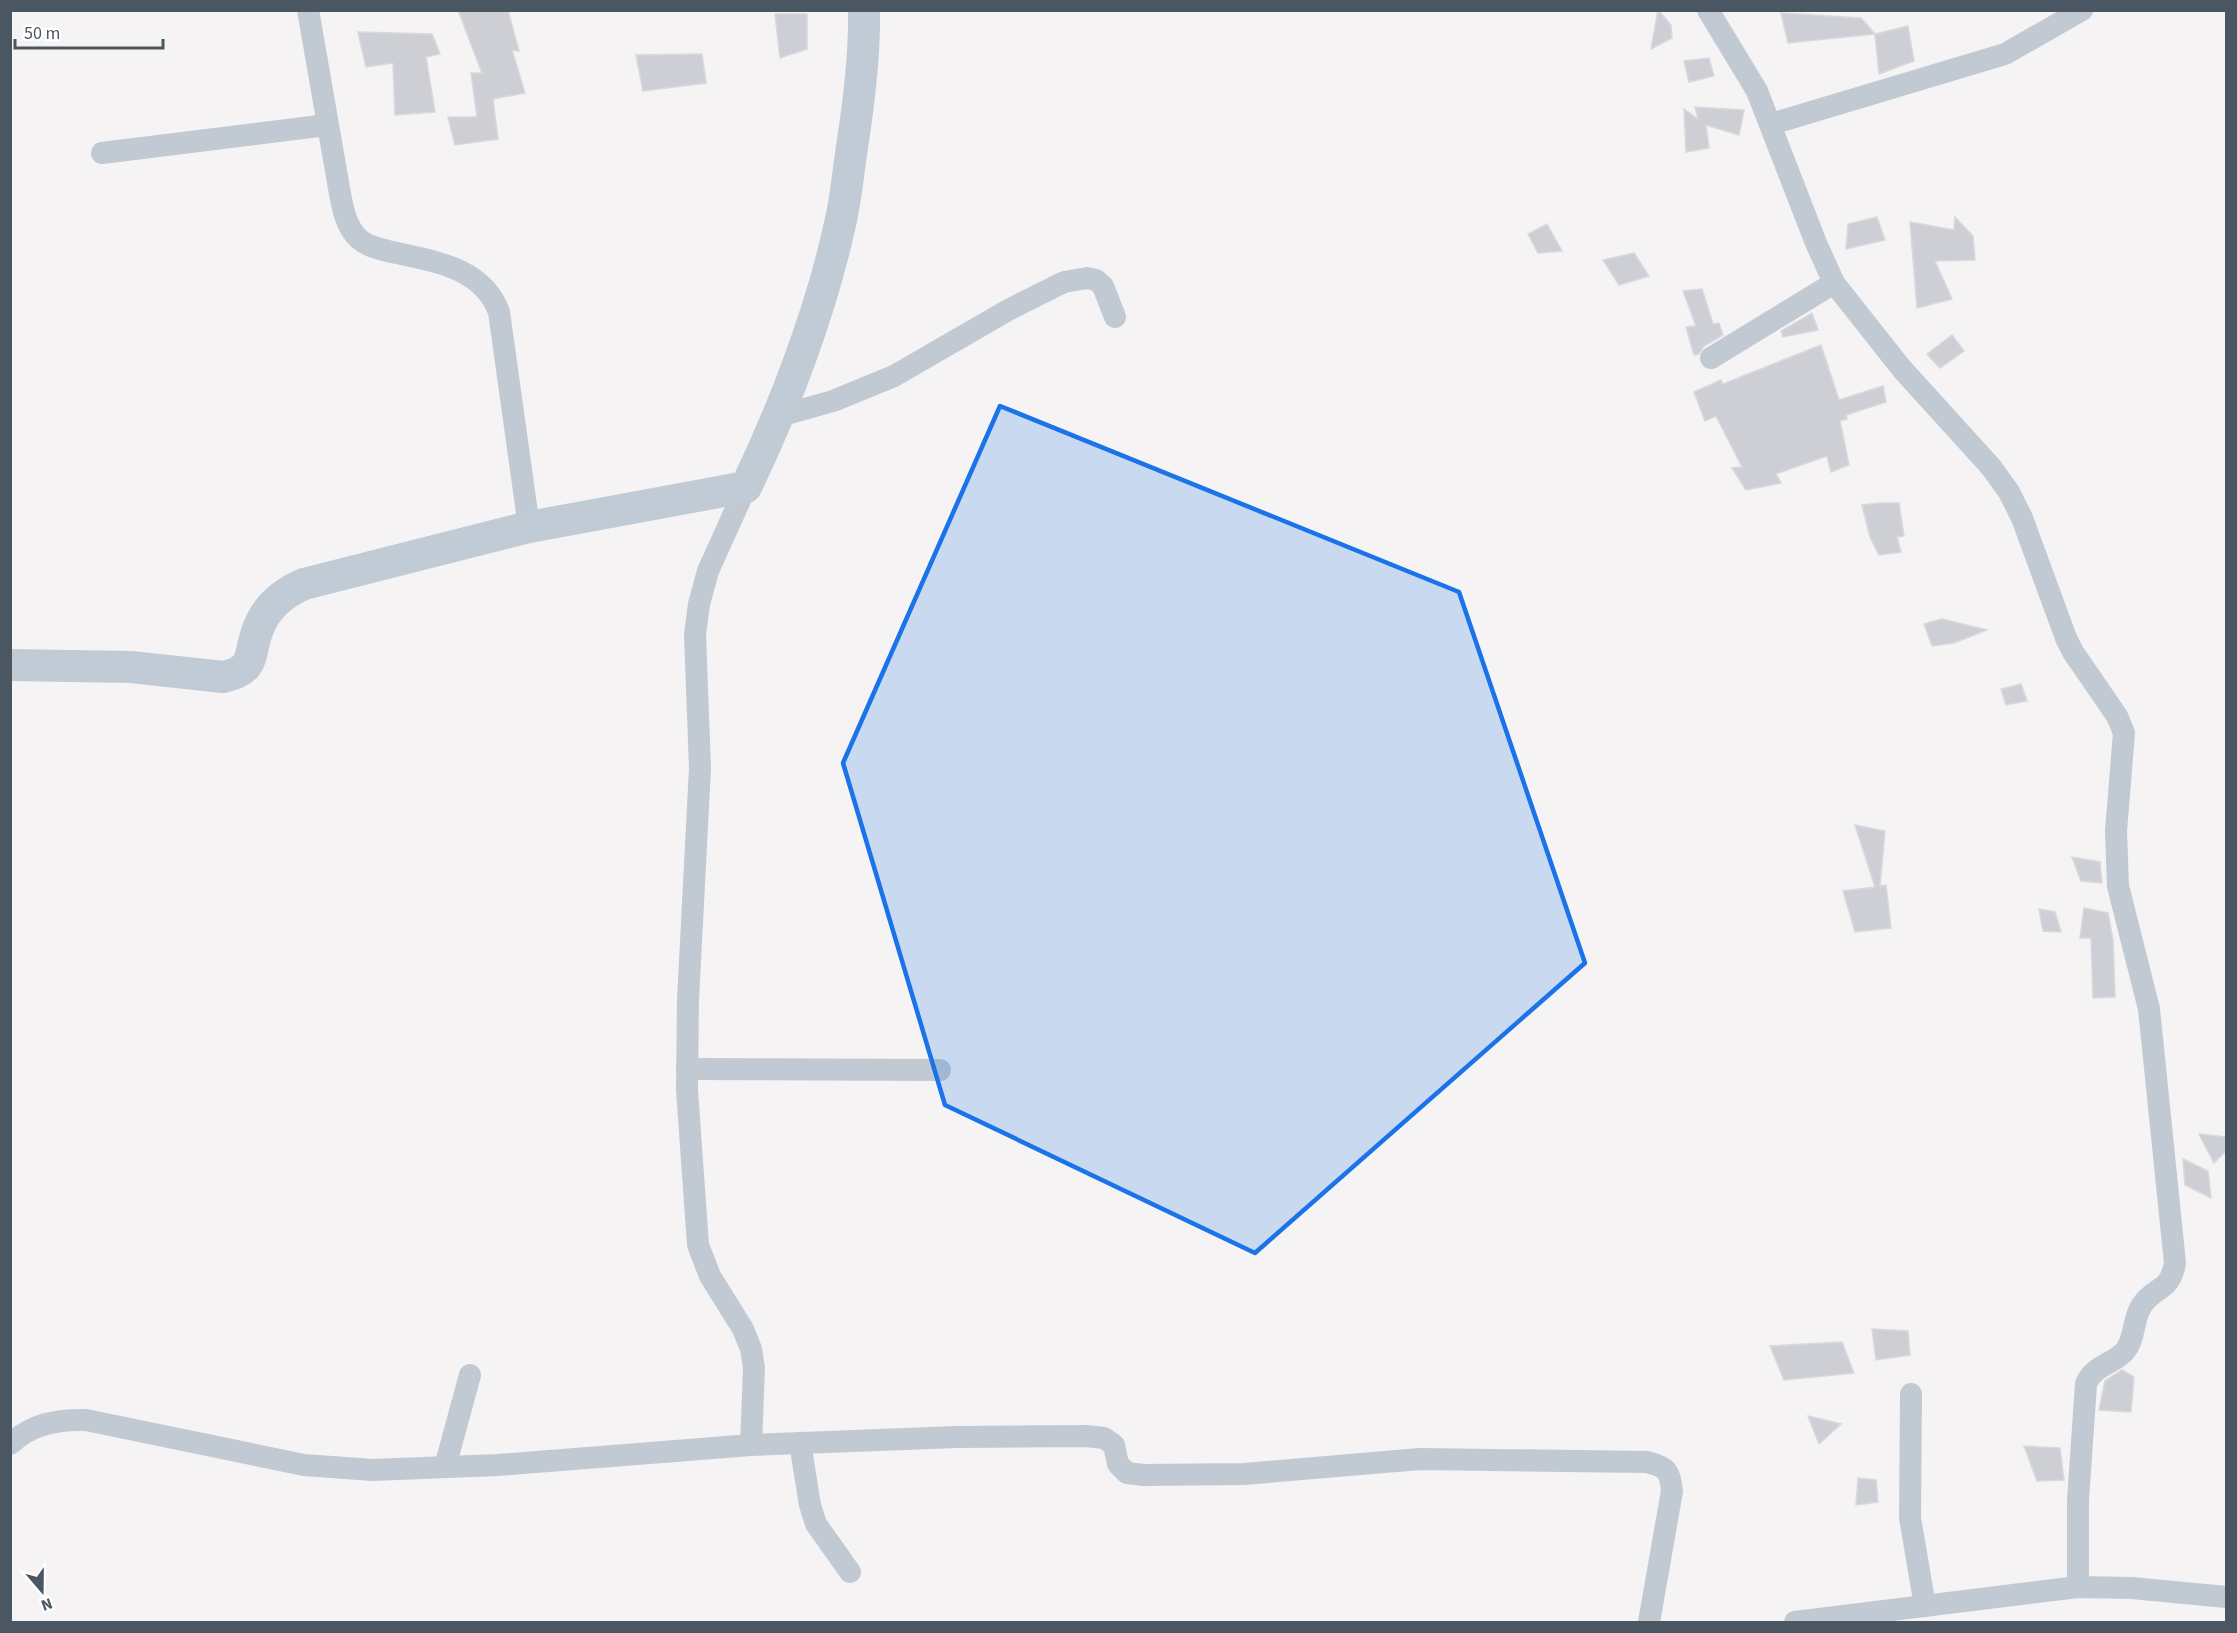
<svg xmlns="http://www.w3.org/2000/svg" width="2237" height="1633" font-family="'Source Sans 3',sans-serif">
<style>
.building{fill:#cdcfd5;stroke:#d7d9de;stroke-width:1.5}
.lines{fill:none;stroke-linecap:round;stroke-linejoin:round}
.street{stroke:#c1cad2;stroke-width:22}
.secondary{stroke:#c1cbd6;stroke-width:32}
.marked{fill:#1a73e8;fill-opacity:0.2;stroke:#1a73e8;stroke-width:4.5;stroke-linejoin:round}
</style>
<rect width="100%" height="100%" fill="#f5f3f3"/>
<g class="building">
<polygon points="458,10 508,10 519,51 512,50 525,93 493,99 498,139 455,145 448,117 477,117 471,73 482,73"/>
<polygon points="1658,10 1671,25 1672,38 1651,49"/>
<polygon points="1781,13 1861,18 1875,34 1788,43"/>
<polygon points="775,14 807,14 807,49 780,58"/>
<polygon points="1908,26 1914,61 1879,74 1875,34"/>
<polygon points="358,32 432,34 440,54 426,57 435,112 395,115 393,63 366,67"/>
<polygon points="702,54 706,83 643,91 636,55"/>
<polygon points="1709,58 1714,76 1689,82 1684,61"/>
<polygon points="1695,107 1744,110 1739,135 1706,125 1709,148 1686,152 1684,109 1698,119"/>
<polygon points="1877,217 1885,240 1846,249 1848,224"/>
<polygon points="1955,217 1973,236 1975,260 1935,261 1952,299 1917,308 1910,222 1954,230"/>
<polygon points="1547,224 1562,251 1538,253 1528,234"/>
<polygon points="1634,253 1649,276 1619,285 1603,260"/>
<polygon points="1702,289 1713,324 1719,323 1723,335 1704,346 1699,354 1694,355 1686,327 1696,326 1683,291"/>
<polygon points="1812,313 1818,330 1783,337 1781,331"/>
<polygon points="1952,335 1964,351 1940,368 1927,354"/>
<polygon points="1821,345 1839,400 1883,386 1886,402 1846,415 1847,419 1840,421 1849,465 1831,472 1827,456 1776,474 1781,483 1746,490 1732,468 1742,467 1716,416 1705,421 1694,392 1721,380 1723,384"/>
<polygon points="1880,503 1899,503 1904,536 1897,537 1901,552 1879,555 1870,537 1862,505"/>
<polygon points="1942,619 1987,630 1954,643 1932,646 1924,624"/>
<polygon points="2021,684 2027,701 2006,705 2001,689"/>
<polygon points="1855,825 1885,831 1880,886 1886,885 1891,928 1855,932 1843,891 1875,887"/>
<polygon points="2072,857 2100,862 2102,883 2081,881"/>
<polygon points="2084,908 2108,913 2113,940 2115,997 2093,998 2091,938 2080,938"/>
<polygon points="2039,909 2055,912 2061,932 2043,931"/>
<polygon points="2199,1134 2226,1137 2226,1151 2214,1163"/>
<polygon points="2183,1159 2208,1171 2211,1198 2185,1185"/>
<polygon points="1872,1329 1908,1331 1910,1355 1876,1360"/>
<polygon points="1842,1342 1854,1373 1784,1380 1770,1346"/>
<polygon points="2122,1370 2134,1377 2131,1412 2099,1410 2105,1381"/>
<polygon points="1808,1416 1841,1424 1819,1444"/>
<polygon points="2024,1446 2060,1448 2064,1480 2037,1481"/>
<polygon points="1858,1478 1876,1480 1878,1502 1856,1505"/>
</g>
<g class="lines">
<g class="street">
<path d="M 308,10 L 339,188 C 342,205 345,226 359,239 C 369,248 385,250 397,253 C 438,262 483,269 499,312 L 529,527"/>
<path d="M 1708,10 L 1757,91 L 1816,243 L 1834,283 L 1902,369 L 1991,467 L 2009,492 L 2022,518 L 2066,638 L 2073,652 L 2117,716 L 2124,733 L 2116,831 L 2118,886 L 2149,1009 L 2175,1263 C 2170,1292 2155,1286 2142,1305 C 2132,1319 2136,1339 2124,1352 C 2111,1365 2093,1366 2086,1384 L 2078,1500 L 2078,1587"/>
<polyline points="1771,124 2005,54 2082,10"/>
<polyline points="102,153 327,125"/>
<polyline points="1711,358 1834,283"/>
<polyline points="776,417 833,401 894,376 1010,309 1064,282 1087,278 1096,280 1103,286 1115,317"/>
<polyline points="746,487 708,571 699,604 695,635 700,768 688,1000 687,1090 698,1245 710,1276 743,1329 751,1349 754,1368 751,1445"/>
<polyline points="687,1069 940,1070"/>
<polyline points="1911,1394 1910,1518 1925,1606"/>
<polyline points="800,1443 810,1505 816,1524 850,1572"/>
<path d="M 10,1444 C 32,1424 57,1419 86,1420 L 304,1465 L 373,1470 L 498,1465 L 751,1445 L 957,1437 L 1086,1436 L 1104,1438 L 1114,1445 L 1118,1464 L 1127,1473 L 1144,1475 L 1244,1474 L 1420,1459 L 1647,1462 C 1667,1467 1670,1471 1672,1491 L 1649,1622"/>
<polyline points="445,1467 470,1375"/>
<polyline points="1795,1622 2078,1587 2132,1588 2226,1597"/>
</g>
<path class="secondary" d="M 10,665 L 131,667 L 223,677 C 257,670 248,654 258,629 C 266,607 283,593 304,584 L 529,527 L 746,487 C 785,406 821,311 840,224 C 846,199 848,173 852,147 C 859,102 865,56 864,10"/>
</g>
<path class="marked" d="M 1000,406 L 1459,592 L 1585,963 L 1255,1253 L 945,1105 L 843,763 Z"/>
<rect width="2237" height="1633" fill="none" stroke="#4a5661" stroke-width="24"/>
<g transform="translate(42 1591) rotate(160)" stroke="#ffffff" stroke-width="4.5" paint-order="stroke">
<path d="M0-4.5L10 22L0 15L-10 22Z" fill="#4a5661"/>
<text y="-9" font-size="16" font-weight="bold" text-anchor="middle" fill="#4a5661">N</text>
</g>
<path d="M15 39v9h148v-9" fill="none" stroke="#4a5661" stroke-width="3"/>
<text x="24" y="39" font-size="18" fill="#4a5661" stroke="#ffffff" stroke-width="4.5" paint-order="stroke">50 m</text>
</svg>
